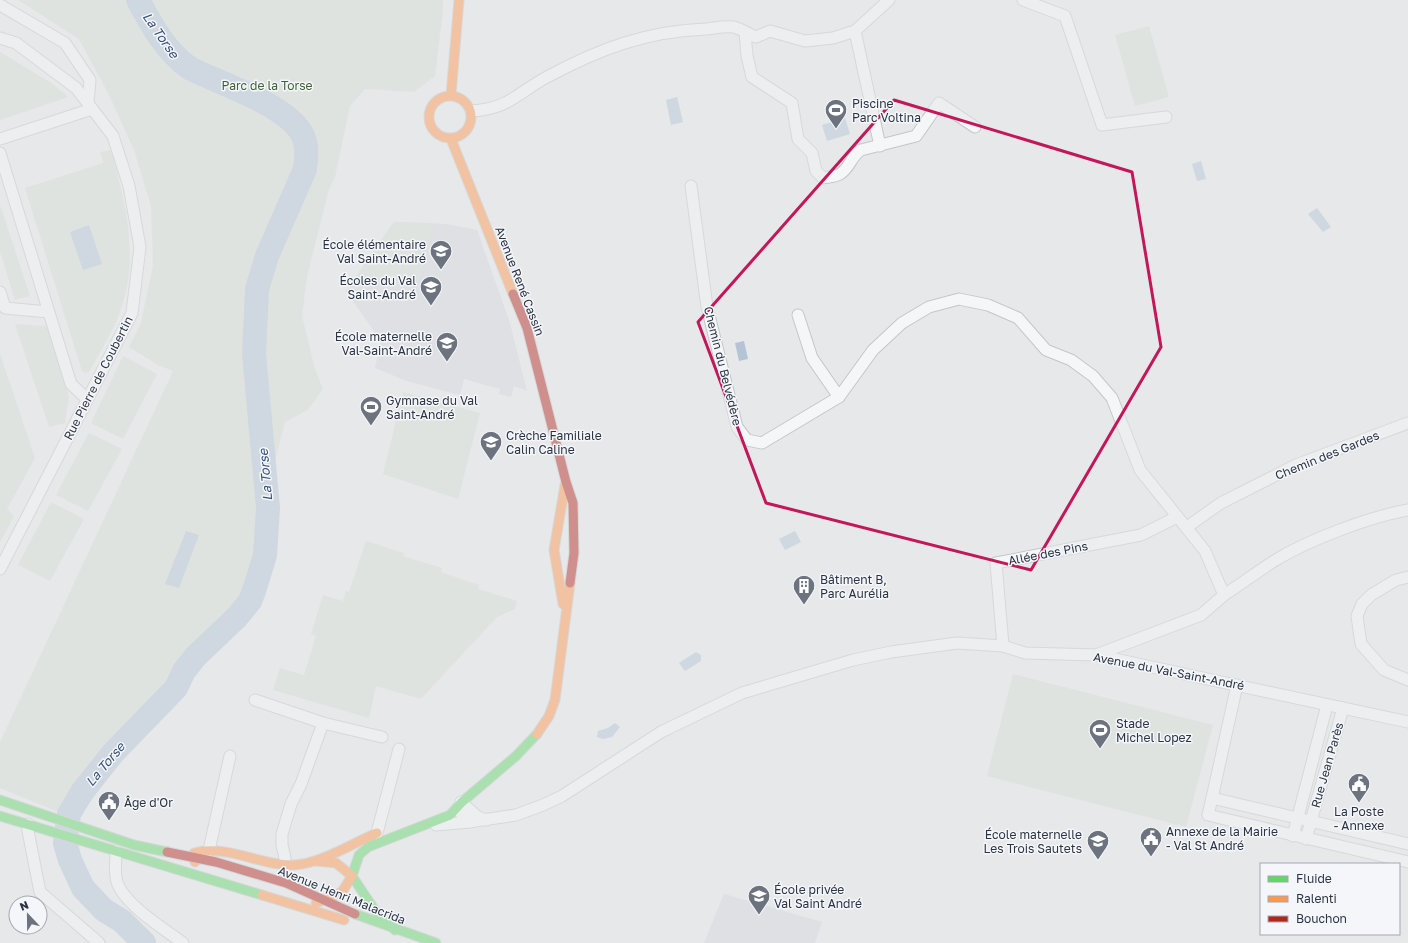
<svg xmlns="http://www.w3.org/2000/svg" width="1408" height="943" font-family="'Golos Text',sans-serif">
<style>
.built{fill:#d4d7dd}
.green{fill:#d6ded6}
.water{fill:#b4c4d5}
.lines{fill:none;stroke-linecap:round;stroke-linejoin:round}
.river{stroke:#b4c4d5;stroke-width:24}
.street-casing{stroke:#c4c6c8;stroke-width:13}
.fast-casing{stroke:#c4c6c8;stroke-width:11}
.slow-casing{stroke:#c4c6c8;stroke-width:11}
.jam-casing{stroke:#c4c6c8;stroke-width:11}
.street{stroke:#f5f6f7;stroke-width:11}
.fast{stroke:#63d668;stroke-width:9}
.slow{stroke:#ff974d;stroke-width:9}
.jam{stroke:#b3261e;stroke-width:9}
.marked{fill:none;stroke:#c2185b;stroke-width:3;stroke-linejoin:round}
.labels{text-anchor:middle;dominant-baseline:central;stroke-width:3;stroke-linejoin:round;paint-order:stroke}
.park-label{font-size:12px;fill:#3f6138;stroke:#f4f6f9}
.poi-label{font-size:12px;fill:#2b3445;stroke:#f4f6f9;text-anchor:start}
.street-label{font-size:12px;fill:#2b3445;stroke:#f4f6f9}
.water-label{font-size:13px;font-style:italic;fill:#34527a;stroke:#f4f6f9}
</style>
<rect width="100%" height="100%" fill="#e6e8ea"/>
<g class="built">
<polygon points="394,222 447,224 477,230 510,323 527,391 514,386 511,397 499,394 500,389 464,379 460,395 407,381 375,368 381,341 346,291"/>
<polygon points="724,894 822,922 815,943 704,943"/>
</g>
<g class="green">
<polygon points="18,0 443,0 443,11 435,76 414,92 365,89 350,106 335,177 329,189 307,276 302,316 315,369 323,389 308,410 285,422 266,496 263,547 255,601 225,634 196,650 78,820 0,788 0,742 173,371 158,365 129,347 141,323 153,265 151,206 134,150 110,97 79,39"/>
<polygon points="1149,26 1169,97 1135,106 1115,35"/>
<polygon points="0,52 53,84 68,97 0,120"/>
<path d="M 111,150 C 126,205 141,261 118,317 C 110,336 99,353 90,371 L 86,373 L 82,371 L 25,188 L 103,163 L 100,152 Z"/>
<polygon points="0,205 30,296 15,300 0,252"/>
<polygon points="394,222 434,223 419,280 346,291"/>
<polygon points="15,324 48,326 69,396 65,423 49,427"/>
<polygon points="0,354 35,458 7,509 14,516 0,543"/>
<polygon points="123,356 157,374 123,439 91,423"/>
<polygon points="403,392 480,413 458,499 383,474"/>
<polygon points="89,433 122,449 88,511 56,495"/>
<polygon points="51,502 84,519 50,581 18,565"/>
<polygon points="366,541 404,553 403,556 442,568 441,572 479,585 478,589 517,601 515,609 497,617 421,699 376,686 369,718 273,690 280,668 304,675 316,636 311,634 323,595 343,601 346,591 349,592"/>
<polygon points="1013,674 1213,725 1186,827 987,776"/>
</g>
<g class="water">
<polygon points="677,97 683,122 671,125 666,100"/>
<polygon points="845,118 850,134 827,141 822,125"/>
<polygon points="1201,161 1206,179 1197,181 1192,164"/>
<polygon points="1317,208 1331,227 1323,232 1308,214"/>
<polygon points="89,225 102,264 83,270 70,232"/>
<polygon points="744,341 748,359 739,361 735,343"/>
<polygon points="186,531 199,535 179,588 165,584"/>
<polygon points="795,531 801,542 785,550 779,539"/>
<polygon points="696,652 701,655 701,661 685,671 679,663"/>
<polygon points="615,723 620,727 612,737 603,739 597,737 598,731 608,728"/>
</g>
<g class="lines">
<path class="river" d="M 138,0 C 152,26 166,52 191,69 C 220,83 279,103 298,128 C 308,140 307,154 305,169 L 267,256 L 257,289 L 254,354 L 268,508 L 265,555 L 254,591 L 250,601 L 237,617 L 196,656 L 184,671 L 176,688 L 113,753 L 82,792 L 69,814 L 65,843 L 70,860 L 83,888 L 104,910 L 122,921 L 144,943"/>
<g class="street-casing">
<g id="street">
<polyline points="1023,0 1065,16 1102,125 1166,117"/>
<polyline points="0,5 65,43 90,80 88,103"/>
<polyline points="855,31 880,146"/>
<path d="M 745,32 L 747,56 L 752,77 L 792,103 L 798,139 L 812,153 L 816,171 L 823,178 C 828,177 835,177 840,174 C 850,168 851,156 861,150 L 916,136 L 939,103 L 975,127"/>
<polyline points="0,38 16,43 76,88 113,136 129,186 140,247 132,313 0,569"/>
<path d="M 471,111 C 509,109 517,93 547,77 C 599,49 647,31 706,29 C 715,28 725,26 734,27 C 741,29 749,34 756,37 L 770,31 L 805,41 L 833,38 L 855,31 L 889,0"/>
<polyline points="0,139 92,109"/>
<polyline points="0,153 71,384 87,399"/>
<polyline points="691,186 707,307 737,427 747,440 762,443 839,397 873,350 902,323 929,307 959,299 988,305 1018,318 1046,350 1071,360 1093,376 1112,398 1140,470 1205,551 1224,595 1201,615 1096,655"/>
<polyline points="0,292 5,308 48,312"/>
<polyline points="798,315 812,358 839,397"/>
<polyline points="1187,527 1221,503 1296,465 1408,423"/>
<polyline points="1408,577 1396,580 1371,595 1362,604 1357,616 1361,644 1384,670 1408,680"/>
<path d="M 1224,595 C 1241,584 1257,572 1274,561 C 1308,540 1369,517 1408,510"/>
<polyline points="1003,646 996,563 1141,535 1177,517"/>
<polyline points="255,700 323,723 382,737"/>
<polyline points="1212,798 1237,685"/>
<path d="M 461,802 C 460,813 460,816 469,822 L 516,815 L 543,805 L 562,796 L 661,732 L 742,693 L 853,660 L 891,652 L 957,643 L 1003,646 L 1025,653 L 1096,655 L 1408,722"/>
<polyline points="461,802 478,817 486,820"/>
<polyline points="28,824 28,831 40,892 99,943"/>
<polyline points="436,825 469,822"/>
<polyline points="377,833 399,749"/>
<polyline points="1293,836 1327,705"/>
<polyline points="1306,839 1343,708"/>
<polyline points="1408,844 1212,798 1208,815 1408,862"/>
<polyline points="209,850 230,756"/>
<path d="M 116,851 C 116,862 114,872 117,882 C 124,904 164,929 183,943"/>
<polyline points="284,865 285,858 282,845 282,834 291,804 301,784 323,723"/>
</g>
</g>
<g class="fast-casing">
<g id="fast">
<polyline points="0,800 134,845 167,852"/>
<polyline points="0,816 262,895"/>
<polyline points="355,914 436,943"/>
<polyline points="395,930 374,909 352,876 359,855 368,847 450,815 462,802 516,756 537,734"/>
</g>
</g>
<g class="slow-casing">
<g id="slow">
<polyline points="451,95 459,0"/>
<circle cx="450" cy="117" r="21"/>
<polyline points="451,139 513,294"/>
<polyline points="563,604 554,550 565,485"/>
<polyline points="537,734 549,716 555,700 570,583"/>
<polyline points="316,861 336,863 352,876 342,892 316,903"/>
<path d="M 195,862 L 192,857 L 194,853 C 229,844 259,866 294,865 C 320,864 353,843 377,833"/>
<polyline points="262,895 344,920"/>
</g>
</g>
<g class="jam-casing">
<g id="jam">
<polyline points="513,294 527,328 566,482 573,503 574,553 570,583"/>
<polyline points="167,852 216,862 286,883 355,914"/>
</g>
</g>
<use href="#street" class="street"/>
<use href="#fast" class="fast"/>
<use href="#slow" class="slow"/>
<use href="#jam" class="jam"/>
</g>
<path d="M0 0H1408V943H0ZM 894,100 L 1132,172 L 1161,347 L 1031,570 L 766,503 L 698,322 Z" fill="#e6e8ea" fill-opacity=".55" fill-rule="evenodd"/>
<path class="marked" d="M 894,100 L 1132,172 L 1161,347 L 1031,570 L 766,503 L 698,322 Z"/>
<defs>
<g id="stadium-pin" transform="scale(1.15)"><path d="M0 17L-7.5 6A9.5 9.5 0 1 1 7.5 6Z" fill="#6c737f" stroke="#f4f6f9"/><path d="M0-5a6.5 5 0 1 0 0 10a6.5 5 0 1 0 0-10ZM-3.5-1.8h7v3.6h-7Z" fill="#fff"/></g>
<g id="school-pin" transform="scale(1.15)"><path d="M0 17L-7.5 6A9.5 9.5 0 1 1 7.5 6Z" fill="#6c737f" stroke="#f4f6f9"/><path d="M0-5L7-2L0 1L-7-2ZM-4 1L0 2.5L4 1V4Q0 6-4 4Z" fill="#fff"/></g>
<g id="building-pin" transform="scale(1.15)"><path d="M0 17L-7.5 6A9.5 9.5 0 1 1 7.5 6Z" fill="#6c737f" stroke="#f4f6f9"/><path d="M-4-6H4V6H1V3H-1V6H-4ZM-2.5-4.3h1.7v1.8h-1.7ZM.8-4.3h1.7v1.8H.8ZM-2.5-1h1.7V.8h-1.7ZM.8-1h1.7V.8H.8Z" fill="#fff"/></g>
<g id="civic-pin" transform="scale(1.15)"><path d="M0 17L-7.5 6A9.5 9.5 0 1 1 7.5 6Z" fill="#6c737f" stroke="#f4f6f9"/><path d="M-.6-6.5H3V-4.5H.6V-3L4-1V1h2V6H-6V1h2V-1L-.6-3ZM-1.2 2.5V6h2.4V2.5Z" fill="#fff"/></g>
</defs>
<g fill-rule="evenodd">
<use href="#stadium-pin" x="836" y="110"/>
<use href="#school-pin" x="441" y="251"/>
<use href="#school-pin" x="431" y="287"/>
<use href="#school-pin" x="447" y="343"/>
<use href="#stadium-pin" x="371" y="407"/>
<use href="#school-pin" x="491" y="442"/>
<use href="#building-pin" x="804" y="586"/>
<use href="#stadium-pin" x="1100" y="730"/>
<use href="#civic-pin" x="1359" y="784"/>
<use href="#civic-pin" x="109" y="802"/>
<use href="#civic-pin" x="1151" y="838"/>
<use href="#school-pin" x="1098" y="841"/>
<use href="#school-pin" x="759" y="896"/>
</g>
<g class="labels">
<g class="park-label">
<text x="267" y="85">Parc de la Torse</text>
</g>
<g class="poi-label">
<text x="852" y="103">Piscine<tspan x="852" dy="14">Parc Voltina</tspan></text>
<text x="426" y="244" text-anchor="end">École élémentaire<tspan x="426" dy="14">Val Saint-André</tspan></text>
<text x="416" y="280" text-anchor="end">Écoles du Val<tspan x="416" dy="14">Saint-André</tspan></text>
<text x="432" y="336" text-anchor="end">École maternelle<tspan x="432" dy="14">Val-Saint-André</tspan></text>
<text x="386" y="400">Gymnase du Val<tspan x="386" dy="14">Saint-André</tspan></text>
<text x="506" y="435">Crèche Familiale<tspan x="506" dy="14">Calin Caline</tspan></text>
<text x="820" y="579">Bâtiment B,<tspan x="820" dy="14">Parc Aurélia</tspan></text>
<text x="1116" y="723">Stade<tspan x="1116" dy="14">Michel Lopez</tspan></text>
<text x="124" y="802">Âge d'Or</text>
<text x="1359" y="811" text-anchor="middle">La Poste<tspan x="1359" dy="14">- Annexe</tspan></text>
<text x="1166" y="831">Annexe de la Mairie<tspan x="1166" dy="14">- Val St André</tspan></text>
<text x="1082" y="834" text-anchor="end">École maternelle<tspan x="1082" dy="14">Les Trois Sautets</tspan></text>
<text x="774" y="889">École privée<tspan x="774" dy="14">Val Saint André</tspan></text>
</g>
<g class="street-label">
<text transform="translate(520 281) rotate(69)">Avenue René Cassin</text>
<text transform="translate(723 366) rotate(76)">Chemin du Belvédère</text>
<text transform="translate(98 378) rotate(-63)">Rue Pierre de Coubertin</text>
<text transform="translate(1327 455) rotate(-22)">Chemin des Gardes</text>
<text transform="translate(1048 553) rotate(-11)">Allée des Pins</text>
<text transform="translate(1169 671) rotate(11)">Avenue du Val-Saint-André</text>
<text transform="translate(1327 765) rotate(-74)">Rue Jean Parès</text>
<text transform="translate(342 895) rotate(22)">Avenue Henri Malacrida</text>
</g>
<g class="water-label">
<text transform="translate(161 35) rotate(55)">La Torse</text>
<text transform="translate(265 475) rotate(-95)">La Torse</text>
<text transform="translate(105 764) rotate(-50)">La Torse</text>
</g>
</g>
<rect x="1260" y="863" width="140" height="72" fill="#f4f6f9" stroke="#a4a8b1"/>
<rect x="1268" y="876" width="20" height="6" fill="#63d668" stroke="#a4a8b1"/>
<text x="1296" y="883" font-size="12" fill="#2b3445">Fluide</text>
<rect x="1268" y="896" width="20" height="6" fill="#ff974d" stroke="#a4a8b1"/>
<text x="1296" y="903" font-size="12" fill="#2b3445">Ralenti</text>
<rect x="1268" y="916" width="20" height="6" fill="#b3261e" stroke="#a4a8b1"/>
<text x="1296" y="923" font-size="12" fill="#2b3445">Bouchon</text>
<g transform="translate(28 915) rotate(338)"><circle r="19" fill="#f4f6f9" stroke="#a4a8b1"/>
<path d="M0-3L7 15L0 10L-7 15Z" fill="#6c737f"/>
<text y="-6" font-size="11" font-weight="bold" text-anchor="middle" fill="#2b3445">N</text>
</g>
</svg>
